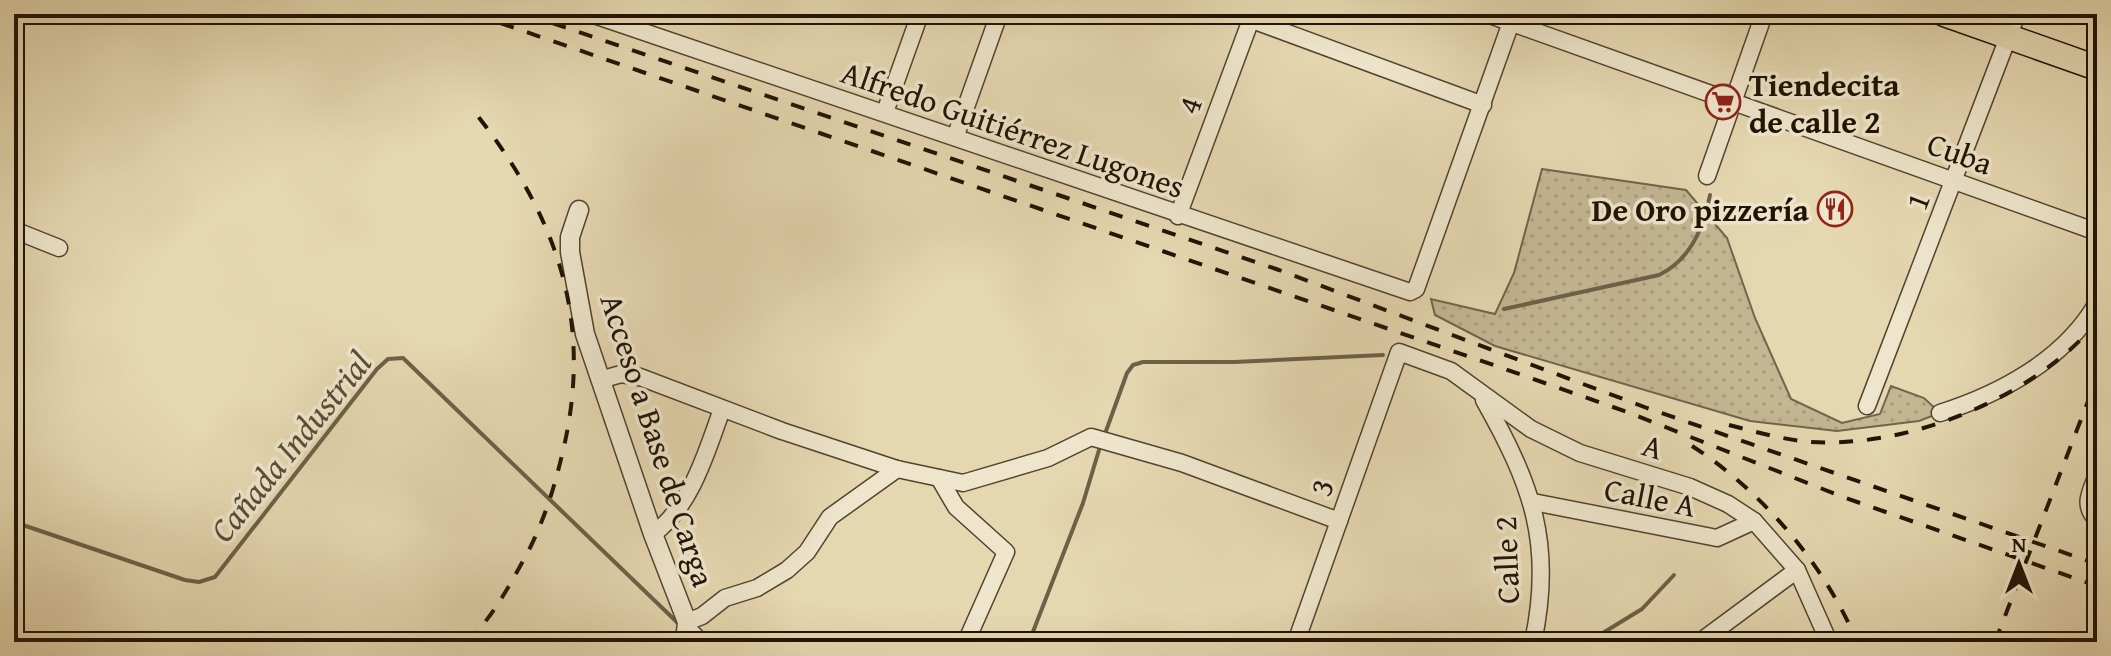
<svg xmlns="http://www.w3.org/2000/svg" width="2111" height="656" font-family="'Gentium Book Plus',serif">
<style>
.grass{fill:url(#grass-dots);stroke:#72644c;stroke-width:2}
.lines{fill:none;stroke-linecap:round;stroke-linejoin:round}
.stream{stroke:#6e6048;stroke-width:4}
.minor-casing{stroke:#51442f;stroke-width:19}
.tertiary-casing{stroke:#51442f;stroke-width:21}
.primary-casing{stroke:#201304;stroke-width:27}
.minor{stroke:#eee5cc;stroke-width:16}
.tertiary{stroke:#eee5cc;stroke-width:18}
.primary{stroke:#e5d7b0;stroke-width:24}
.rail{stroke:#201304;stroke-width:4;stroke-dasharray:14 14;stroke-linecap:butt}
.labels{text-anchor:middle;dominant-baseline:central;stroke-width:7;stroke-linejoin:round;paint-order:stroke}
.poi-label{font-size:32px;font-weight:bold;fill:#201304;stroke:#eee5cc;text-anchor:start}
.street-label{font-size:32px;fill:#201304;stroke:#eee5cc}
.water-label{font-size:34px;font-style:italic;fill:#5a4d37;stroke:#eee5cc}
</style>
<defs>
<pattern id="grass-dots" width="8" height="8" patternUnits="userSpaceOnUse" patternTransform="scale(2)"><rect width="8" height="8" fill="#c4b693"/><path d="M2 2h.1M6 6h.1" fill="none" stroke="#a89c7d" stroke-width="1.8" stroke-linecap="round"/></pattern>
</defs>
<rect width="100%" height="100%" fill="#e5d7b0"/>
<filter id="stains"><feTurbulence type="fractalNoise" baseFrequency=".0025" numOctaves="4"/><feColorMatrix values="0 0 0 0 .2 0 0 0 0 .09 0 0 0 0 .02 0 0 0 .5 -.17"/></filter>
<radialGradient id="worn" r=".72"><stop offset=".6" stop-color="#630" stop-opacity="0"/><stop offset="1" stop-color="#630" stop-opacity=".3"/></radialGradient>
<polygon class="grass" points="1542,169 1686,190 1727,238 1755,318 1791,399 1842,423 1880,414 1891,386 1924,398 1940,413 1919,421 1837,431 1750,421 1495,346 1435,315 1431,299 1495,314 1514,273"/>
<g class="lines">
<g class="stream">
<path d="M 1504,309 L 1659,275 C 1690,260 1704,227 1710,195"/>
<polyline points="1106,431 1127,373 1133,365 1143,362 1234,362 1383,355"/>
<polyline points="14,522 185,580 199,582 215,577 377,369 388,359 403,358 682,627"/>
<polyline points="1029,642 1083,503 1099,450"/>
<polyline points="1588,642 1642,609 1674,575"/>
</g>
<g class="minor-casing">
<g id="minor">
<polyline points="591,14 1410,292 1416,289 1514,14"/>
<polyline points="1236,14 1483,105"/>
<polyline points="1487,14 2097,232"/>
<polyline points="885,112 920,14"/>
<polyline points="956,135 999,14"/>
<polyline points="1707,176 1764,14"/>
<polyline points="1178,216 1253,14"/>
<polyline points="14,230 59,248"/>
<polyline points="600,380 621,374 640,377 782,431 897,469 963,483 1048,458 1091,437 1182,463 1339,521"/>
<path d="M 1484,400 C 1532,485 1554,544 1533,642"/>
<polyline points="1867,406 2017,14"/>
<path d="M 1940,413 C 2000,394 2064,360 2097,303"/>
<path d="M 2097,475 C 2090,493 2082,505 2097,520"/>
<polyline points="939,478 956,507 1006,552 966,642"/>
<polyline points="1533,502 1717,538 1754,521"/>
<path d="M 653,534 C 691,507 707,451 722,409"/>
<polyline points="687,622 702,616 725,598 757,588 787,570 807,552 830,517 897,469"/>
<polyline points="689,630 701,642"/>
<polyline points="1296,642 1399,352 1451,371 1531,429 1580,453 1690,487 1728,504 1754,521 1797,570 1829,642"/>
<polyline points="1700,642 1797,570"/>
</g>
</g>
<g class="tertiary-casing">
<polyline id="tertiary" points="579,210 570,237 570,252 585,334 653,534 687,622 685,642"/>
</g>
<g class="primary-casing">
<polyline id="primary" points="1944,14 2097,68"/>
</g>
<use href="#minor" class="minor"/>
<use href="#tertiary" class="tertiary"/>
<use href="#primary" class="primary"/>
<g class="rail">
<polyline points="474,14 1505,369 1627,412 1843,497 2097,586"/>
<polyline points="526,14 1279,270 1647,408 2097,564"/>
<path d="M 1729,425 C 1753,431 1777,438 1801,441 C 1901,452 2033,399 2097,322"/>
<path d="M 1692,446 C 1762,491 1825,565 1857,642"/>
<path d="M 467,642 C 494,616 510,584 528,552 C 544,520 554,489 562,455 C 595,321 557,215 473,110"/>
<polyline points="1995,642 2097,378"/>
</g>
</g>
<defs>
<g id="supermarket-ring" transform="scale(1.8)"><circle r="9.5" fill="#eee5cc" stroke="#8f2418" stroke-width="1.5"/><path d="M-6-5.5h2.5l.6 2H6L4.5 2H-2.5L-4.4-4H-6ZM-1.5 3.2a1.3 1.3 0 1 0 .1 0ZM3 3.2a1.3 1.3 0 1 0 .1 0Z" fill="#8f2418"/></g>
<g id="restaurant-ring" transform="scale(1.8)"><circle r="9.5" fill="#eee5cc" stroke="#8f2418" stroke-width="1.5"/><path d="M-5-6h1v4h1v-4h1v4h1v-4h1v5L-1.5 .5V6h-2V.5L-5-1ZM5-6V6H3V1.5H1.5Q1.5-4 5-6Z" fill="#8f2418"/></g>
</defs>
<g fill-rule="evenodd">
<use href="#supermarket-ring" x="1723" y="102"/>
<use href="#restaurant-ring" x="1835" y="209"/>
</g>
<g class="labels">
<g class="poi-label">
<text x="1749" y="84">Tiendecita<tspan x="1749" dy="37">de calle 2</tspan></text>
<text x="1809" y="209" text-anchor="end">De Oro pizzería</text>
</g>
<g class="street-label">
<text transform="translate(1189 105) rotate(-70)">4</text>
<text transform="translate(1013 129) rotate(19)">Alfredo Guitiérrez Lugones</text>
<text transform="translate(1960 153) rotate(20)">Cuba</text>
<text transform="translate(1917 201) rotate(-69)">1</text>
<text transform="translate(658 440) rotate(72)">Acceso a Base de Carga</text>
<text transform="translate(1653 446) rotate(17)">A</text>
<text transform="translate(1321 487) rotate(-70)">3</text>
<text transform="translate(1650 497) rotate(11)">Calle A</text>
<text transform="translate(1506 560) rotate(-92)">Calle 2</text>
</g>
<g class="water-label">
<text transform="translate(290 446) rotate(-51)">Cañada Industrial</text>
</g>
</g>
<rect width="2111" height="656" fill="none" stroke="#e5d7b0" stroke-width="48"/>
<rect x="16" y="16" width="2079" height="624" fill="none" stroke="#201304" stroke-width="4"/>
<rect x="24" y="24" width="2063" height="608" fill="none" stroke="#201304" stroke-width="2"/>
<g transform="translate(2019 564)" stroke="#eee5cc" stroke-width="6" paint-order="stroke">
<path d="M0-6L14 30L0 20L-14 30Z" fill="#201304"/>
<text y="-12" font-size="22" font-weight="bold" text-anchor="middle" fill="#201304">N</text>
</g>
<rect width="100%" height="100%" filter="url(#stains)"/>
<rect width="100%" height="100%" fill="url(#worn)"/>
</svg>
